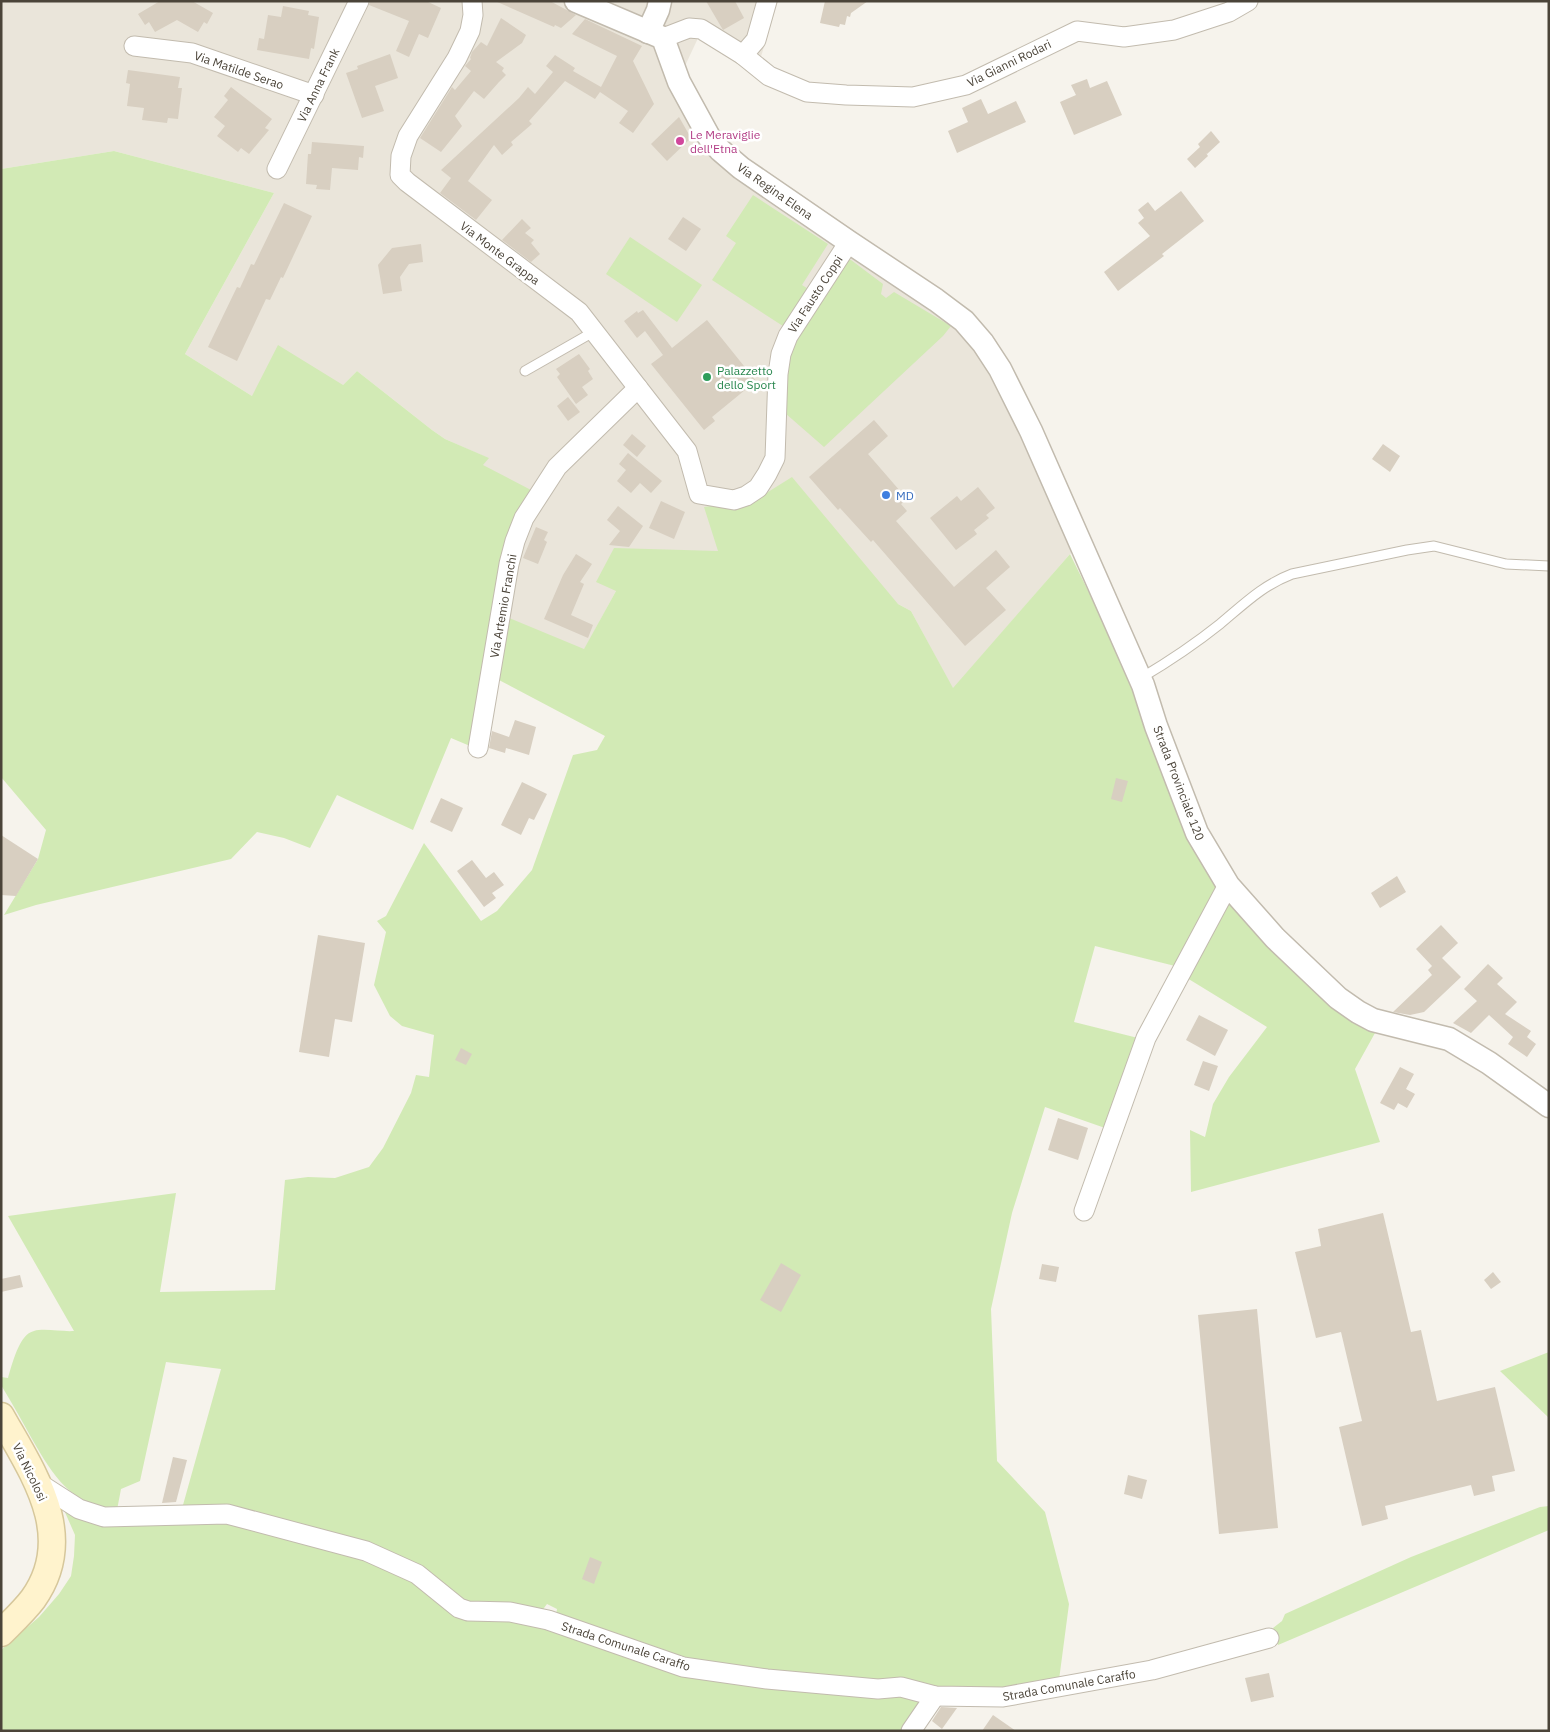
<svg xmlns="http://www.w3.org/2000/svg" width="1550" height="1732" font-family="'IBM Plex Sans',sans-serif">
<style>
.residential{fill:#eae5da}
.green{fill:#d2eab5}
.building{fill:#d8cfc1}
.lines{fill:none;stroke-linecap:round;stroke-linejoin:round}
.service-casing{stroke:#c2bbae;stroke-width:11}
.minor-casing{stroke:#c2bbae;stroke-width:21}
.tertiary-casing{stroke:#c2bbae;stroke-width:25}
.secondary-casing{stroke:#d6c79b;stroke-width:29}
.service{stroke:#fff;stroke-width:9}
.minor{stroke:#fff;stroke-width:19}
.tertiary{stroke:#fff;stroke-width:22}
.secondary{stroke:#fff3cd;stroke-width:26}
.hotel-dot{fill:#d1479c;stroke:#fff;stroke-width:2}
.leisure-dot{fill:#2e9e5b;stroke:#fff;stroke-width:2}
.shop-dot{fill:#3f7fe0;stroke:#fff;stroke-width:2}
.labels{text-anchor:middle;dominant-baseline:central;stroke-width:5;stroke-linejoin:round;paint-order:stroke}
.street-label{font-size:12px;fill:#4b4439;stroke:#fff}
.hotel-label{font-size:12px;fill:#b23c85;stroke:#fff;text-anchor:start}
.leisure-label{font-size:12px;fill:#27864d;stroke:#fff;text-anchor:start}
.shop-label{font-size:12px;fill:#366cbe;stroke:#fff;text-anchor:start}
</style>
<rect width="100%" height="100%" fill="#f6f3ec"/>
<polygon class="residential" points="1,1 778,1 759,63 699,36 684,68 713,121 733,148 972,311 995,339 1008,363 1091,539 1070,554 953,689 911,611 898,604 718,551 616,591 584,650 491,611 510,534 482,465 488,458 445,439 432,430 357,371 343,385 252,396 185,354 274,193 114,151 1,169"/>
<g class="green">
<polygon points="114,151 274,193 185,354 252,396 278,345 343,385 357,371 432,430 445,439 489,458 483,465 531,490 510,534 491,611 470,746 451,738 413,830 337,795 310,848 284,838 257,832 231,859 36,905 4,915 38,859 46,830 1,777 1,169"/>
<polygon points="753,195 828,244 802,285 810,290 786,328 712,280 736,243 726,236"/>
<polygon points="630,237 702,285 677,322 606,274"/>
<polygon points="844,260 851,260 883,284 881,294 886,298 894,292 951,326 943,336 824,447 785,413 788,349"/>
<path d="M 792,477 L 898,604 L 911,611 L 953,688 L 1070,554 L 1138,692 L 1186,831 L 1195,852 L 1220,888 L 1179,967 L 1095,946 L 1074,1022 L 1138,1038 L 1105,1128 L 1045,1107 L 1012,1213 L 991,1309 L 997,1461 L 1045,1512 L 1069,1604 L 1059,1680 L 982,1692 L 852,1681 L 683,1659 L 556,1615 L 557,1609 L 547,1604 L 541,1612 L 462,1604 L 421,1571 L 233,1507 L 183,1505 L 221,1369 L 166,1362 L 140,1481 L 121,1489 L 117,1510 C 70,1504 54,1477 32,1439 C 22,1421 12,1403 1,1385 L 1,1377 L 8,1378 C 12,1365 19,1334 34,1331 C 44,1328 63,1332 74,1331 L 8,1216 L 176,1193 L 160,1292 L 275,1290 L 285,1180 L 308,1177 L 335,1178 L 369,1167 L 383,1148 L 411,1093 L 416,1075 L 429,1077 L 434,1035 L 402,1026 L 390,1016 L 374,985 L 386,932 L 377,921 L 386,916 L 424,843 L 481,921 L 497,911 L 532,870 L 573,755 L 597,750 L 605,736 L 497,679 L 507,617 L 584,649 L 616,591 L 596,582 L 614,548 L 718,551 L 704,507 L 755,500 Z"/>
<polygon points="1227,898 1351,1019 1375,1033 1355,1069 1380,1142 1191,1192 1190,1130 1205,1137 1213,1104 1229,1077 1267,1027 1187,978"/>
<polygon points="1549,1352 1549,1418 1500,1371"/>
<polygon points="1549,1506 1549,1530 1278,1645 1273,1628 1282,1621 1285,1614 1411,1557 1540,1507"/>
<polygon points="64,1510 83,1515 229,1519 313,1542 401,1573 445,1605 510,1616 671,1671 901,1695 921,1699 904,1731 1,1731 1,1650 39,1617 59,1594 71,1576 74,1556 75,1535"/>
</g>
<g class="building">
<polygon points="160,1 192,1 213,13 207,24 204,22 198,32 177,20 155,32 149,22 145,25 138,14"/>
<polygon points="370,1 426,1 441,8 428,38 419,34 409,57 396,51 409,21 369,5"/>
<polygon points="495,1 550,1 576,15 561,28 555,25 554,27"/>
<polygon points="706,1 735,1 744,18 723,30"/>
<polygon points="825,1 868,1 851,13 850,17 847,16 845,25 840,24 839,27 820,23"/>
<polygon points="283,6 309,11 308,15 319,17 314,49 311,48 309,59 257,50 259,38 264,39 268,15 281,17"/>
<polygon points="501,18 526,35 522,43 496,62 504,68 502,71 506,75 499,82 484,99 474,91 455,116 462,126 441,152 420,138 452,87 455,90 471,71 465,66 471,59 470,58 472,52 481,42 487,46"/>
<polygon points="585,19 642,46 633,61 654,104 633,133 619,123 628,111 600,92 595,99 565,81 529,121 532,124 511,142 513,145 502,155 494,145 468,181 492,200 476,220 440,193 451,178 441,170 519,98 528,87 535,94 553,72 546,66 555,55 575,68 573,71 601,87 617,56 572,34"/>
<polygon points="390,54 398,78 375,86 384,111 362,118 346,73 358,69 357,66"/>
<polygon points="128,70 180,77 178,88 182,88 178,119 168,118 167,123 142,120 144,108 127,106 130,84 126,83"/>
<polygon points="1087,79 1090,88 1107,81 1122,115 1074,135 1060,102 1076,95 1071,85"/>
<polygon points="231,87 272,119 265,128 269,130 249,154 241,148 238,152 217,136 225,126 214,117 228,100 224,96"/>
<polygon points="981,99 988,114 1016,101 1026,122 957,153 948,131 968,122 962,108"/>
<polygon points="679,117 691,138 667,161 651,144"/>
<polygon points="1211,131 1220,142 1207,154 1206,153 1208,156 1195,168 1187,159 1200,147 1198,144"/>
<polygon points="312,142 364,146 363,158 359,157 358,170 332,168 330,190 316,189 317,185 306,184 308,154 311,154"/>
<polygon points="1181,191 1204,221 1162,254 1164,256 1118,291 1104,272 1150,236 1138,223 1144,218 1138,210 1148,202 1155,211"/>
<polygon points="284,203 312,216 283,278 281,277 270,300 266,299 237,361 208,347 237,287 240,288 251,264 254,265"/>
<polygon points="683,217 701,229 686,251 668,239"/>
<polygon points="522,219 531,228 525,233 534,240 531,243 540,254 531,262 502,240"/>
<polygon points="421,244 423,262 409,264 400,277 402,291 383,294 378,265 392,248"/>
<polygon points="643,310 672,348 707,320 756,381 712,417 715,421 704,430 651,364 663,355 645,331 637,338 624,321 637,311 638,313"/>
<polygon points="579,354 590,369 588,371 593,379 582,387 588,395 576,404 557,377 560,374 556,369"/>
<polygon points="568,397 580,412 568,421 557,406"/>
<polygon points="874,420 888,436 868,454 907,499 901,504 907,511 896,521 954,587 996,550 1010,567 986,588 1006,610 965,646 873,540 871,542 840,508 838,510 809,477"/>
<polygon points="632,434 646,446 637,457 623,445"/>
<polygon points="1383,444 1400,456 1390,472 1372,459"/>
<polygon points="628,453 662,481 651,493 640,483 631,493 617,481 626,470 619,464"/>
<polygon points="978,487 995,508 986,515 989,518 974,530 977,534 956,550 930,518 957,496 961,501"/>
<polygon points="661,501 685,512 674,539 649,528"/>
<polygon points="618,506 643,526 629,547 609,545 620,531 607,520"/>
<polygon points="536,527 548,532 544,540 547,542 538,564 523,558"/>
<polygon points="576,554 592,564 580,582 584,584 571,615 593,625 588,638 544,619 563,575"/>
<polygon points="515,720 536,727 529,755 506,748 505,753 489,748 492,731 509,737"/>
<polygon points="1116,778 1128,781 1122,802 1111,799"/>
<polygon points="522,782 547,794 534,820 529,818 521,835 501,825"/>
<polygon points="441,798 463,808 452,832 430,822"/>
<polygon points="1,835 38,859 16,896 1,895"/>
<polygon points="472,860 486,878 494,872 504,885 492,893 496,898 484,907 457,871"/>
<polygon points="1397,876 1406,892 1380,908 1371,893"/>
<polygon points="1441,925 1458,943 1442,958 1461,977 1424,1012 1410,1015 1393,1012 1432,975 1428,970 1432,966 1416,949"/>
<polygon points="318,935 365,943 352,1022 335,1019 329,1057 299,1052"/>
<polygon points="1488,964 1503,978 1497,984 1517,1002 1505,1014 1531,1031 1527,1037 1536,1044 1527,1057 1508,1044 1513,1037 1489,1015 1471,1033 1453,1023 1477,1001 1464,989"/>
<polygon points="1199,1015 1228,1030 1215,1056 1186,1040"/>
<polygon points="461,1048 472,1054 466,1065 455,1060"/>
<polygon points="1203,1061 1218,1066 1209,1091 1194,1085"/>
<polygon points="1400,1067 1414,1074 1406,1089 1415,1094 1407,1108 1398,1103 1394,1110 1380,1103"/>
<polygon points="1058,1118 1088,1128 1078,1160 1048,1150"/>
<polygon points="1383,1213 1411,1332 1421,1330 1437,1401 1495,1387 1515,1471 1492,1476 1495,1491 1474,1496 1471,1485 1385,1506 1388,1519 1362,1526 1339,1427 1362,1421 1341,1332 1316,1338 1295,1252 1321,1246 1318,1229"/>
<polygon points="781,1263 801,1275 781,1312 760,1300"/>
<polygon points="1042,1264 1059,1267 1056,1282 1039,1279"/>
<polygon points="1493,1272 1501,1282 1491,1289 1484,1280"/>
<polygon points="20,1275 23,1287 1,1292 1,1279"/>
<polygon points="1257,1309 1278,1528 1219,1534 1198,1315"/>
<polygon points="173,1457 187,1460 176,1502 162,1503"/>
<polygon points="1128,1475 1147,1480 1142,1499 1124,1494"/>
<polygon points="590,1557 602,1562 594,1584 582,1579"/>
<polygon points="1269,1673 1274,1697 1251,1702 1245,1678"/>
<polygon points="941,1707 957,1708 942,1729 932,1721"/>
<polygon points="993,1715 1016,1731 982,1731"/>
</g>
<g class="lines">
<g class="service-casing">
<g id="service">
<polyline points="525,371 595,331"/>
<path d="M 1141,678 C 1168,662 1195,644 1220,624 C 1244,604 1263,585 1292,574 L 1407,550 L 1434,546 L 1506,564 L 1549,566"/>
</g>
</g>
<g class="minor-casing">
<g id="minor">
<polyline points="472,1 473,15 470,31 457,58 408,136 401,156 400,175 407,182 579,312 687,451 699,494 734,500 746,496 758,488 767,474 775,458 778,374 781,354 788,336 849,242"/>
<polyline points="663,38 689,28 701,29 743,55 769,76 807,92 846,95 913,97 966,85 1077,31 1124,37 1174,30 1229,12 1248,1"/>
<polyline points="134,46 192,53 314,95"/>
<polyline points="743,55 756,40 767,1"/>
<polyline points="277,169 359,1"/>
<polyline points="478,748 509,564 515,541 524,518 557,467 638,388"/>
<polyline points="1084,1211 1146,1038 1228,885"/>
<polyline points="37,1482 79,1509 104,1517 227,1514 366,1551 417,1574 459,1608 468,1611 510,1612 548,1620 683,1667 767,1679 878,1689 901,1687 935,1696 1003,1697 1152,1670 1269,1638"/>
<polyline points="911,1731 935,1696"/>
</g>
</g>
<g class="tertiary-casing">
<g id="tertiary">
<polyline points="576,1 663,38 679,82 709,137 720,150 741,168 849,242 936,300 964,321 983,343 1000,369 1031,431 1143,685 1156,726 1197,833 1228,885 1275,938 1338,998 1358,1012 1373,1020 1449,1039 1489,1063 1549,1106"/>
<polyline points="648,32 658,10 660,1"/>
</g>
</g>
<g class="secondary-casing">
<path id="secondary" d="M 1,1416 C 33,1473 78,1536 33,1599 C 24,1611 12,1622 1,1633"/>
</g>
<use href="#service" class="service"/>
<use href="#minor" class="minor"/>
<use href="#tertiary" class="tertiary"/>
<use href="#secondary" class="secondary"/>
</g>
<circle class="hotel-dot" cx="680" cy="141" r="5"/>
<circle class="leisure-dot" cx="707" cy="377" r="5"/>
<circle class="shop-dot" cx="886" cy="495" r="5"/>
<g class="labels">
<g class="street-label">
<text transform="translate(1009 63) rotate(-26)">Via Gianni Rodari</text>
<text transform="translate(239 70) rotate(19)">Via Matilde Serao</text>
<text transform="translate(318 85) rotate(-64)">Via Anna Frank</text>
<text transform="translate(775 191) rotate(35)">Via Regina Elena</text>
<text transform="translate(500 253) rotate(37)">Via Monte Grappa</text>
<text transform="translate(815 294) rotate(-57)">Via Fausto Coppi</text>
<text transform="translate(503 606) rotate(-80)">Via Artemio Franchi</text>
<text transform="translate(1179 783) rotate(69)">Strada Provinciale 120</text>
<text transform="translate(30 1472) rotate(64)">Via Nicolosi</text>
<text transform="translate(626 1646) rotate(18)">Strada Comunale Caraffo</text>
<text transform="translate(1069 1685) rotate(-10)">Strada Comunale Caraffo</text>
</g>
<g class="hotel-label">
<text x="690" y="134">Le Meraviglie<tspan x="690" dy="14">dell'Etna</tspan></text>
</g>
<g class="leisure-label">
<text x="717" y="370">Palazzetto<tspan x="717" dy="14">dello Sport</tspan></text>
</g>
<g class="shop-label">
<text x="896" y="495">MD</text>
</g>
</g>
<rect width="1550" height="1732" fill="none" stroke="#4b4439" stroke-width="5"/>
</svg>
